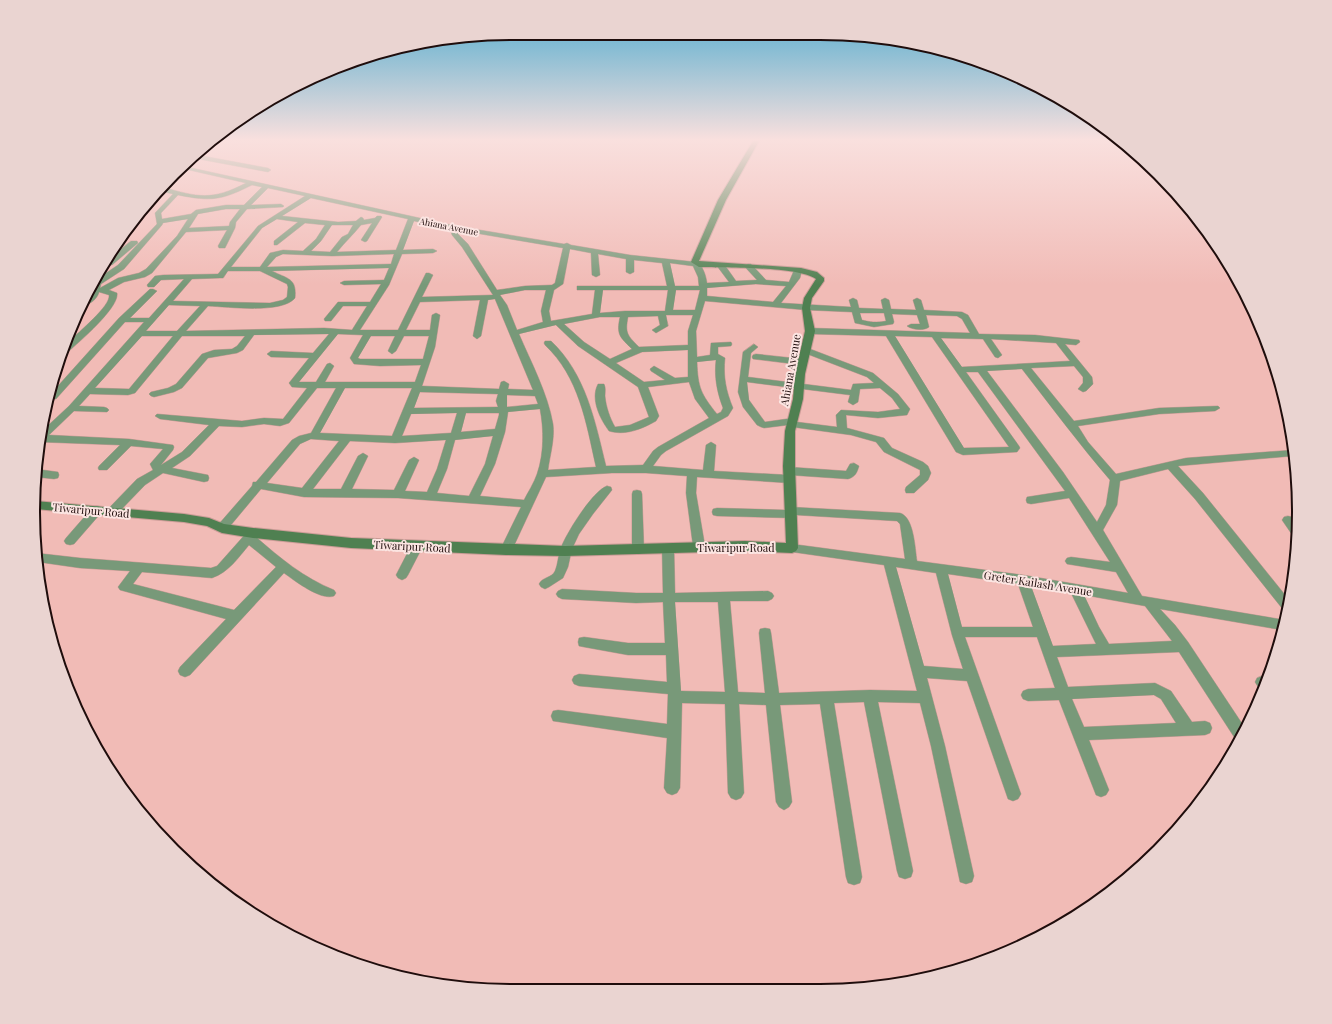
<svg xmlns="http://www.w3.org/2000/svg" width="1332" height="1024" font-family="'Playfair Display',serif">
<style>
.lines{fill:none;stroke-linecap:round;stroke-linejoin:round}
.street-casing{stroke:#cb9c97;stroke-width:1}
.secondary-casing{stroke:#cb9c97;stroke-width:2}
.street{fill:#789979;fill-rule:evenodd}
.secondary{fill:#4f8051;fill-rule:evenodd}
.labels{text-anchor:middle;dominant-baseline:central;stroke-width:4;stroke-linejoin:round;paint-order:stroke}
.far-street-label{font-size:9px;fill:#1f0d0c;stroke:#fce5e2}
.street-label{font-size:11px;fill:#1f0d0c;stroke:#fce5e2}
.rim{fill:none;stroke:#1f0d0c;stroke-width:2}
</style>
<rect width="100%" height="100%" fill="#f1bbb6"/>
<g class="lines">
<g class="street-casing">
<g id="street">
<polygon points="198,155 268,168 271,170 268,172 198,159 191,159"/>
<path d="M 183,166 L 456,226 L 564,244 L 567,243 L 571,245 L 630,255 L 696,262 C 703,265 706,276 707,283 L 729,282 L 717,266 L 721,264 L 724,264 L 736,281 L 757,280 L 744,266 L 748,264 L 751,264 L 766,280 L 789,282 L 795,268 L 801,268 L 802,270 L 800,278 L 781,303 L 851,307 L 849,300 L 853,298 L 857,300 L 859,308 L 883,309 L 881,300 L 885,298 L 889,300 L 891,309 L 916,310 L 913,300 L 917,298 L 921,300 L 924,310 L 962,312 L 968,315 L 979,334 L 1035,335 L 1079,340 L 1080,342 L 1076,345 L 1065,344 L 1092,377 L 1093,384 L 1086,391 L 1083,392 L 1078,389 L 1083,383 L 1083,377 L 1074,366 L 1031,368 L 1074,421 L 1159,408 L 1218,406 L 1220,408 L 1215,411 L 1159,414 L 1078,426 L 1088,442 L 1116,474 L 1186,458 L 1293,450 L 1293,456 L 1178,466 L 1203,493 L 1290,601 L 1288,613 L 1285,612 L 1195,499 L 1168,469 L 1120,481 L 1117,505 L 1103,530 L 1142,596 L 1285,620 L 1282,630 L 1160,609 L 1175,625 L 1188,642 L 1245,728 L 1238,741 L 1236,740 L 1179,652 L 1057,657 L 1068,687 L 1155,683 L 1171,691 L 1192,722 L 1205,721 L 1210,723 L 1212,728 L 1210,733 L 1205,735 L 1089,740 L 1109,790 L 1106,795 L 1101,797 L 1096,795 L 1059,700 L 1028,701 L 1023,699 L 1021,695 L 1023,691 L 1028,689 L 1055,688 L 1037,637 L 965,637 L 1021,794 L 1018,799 L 1013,801 L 1008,799 L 967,681 L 927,678 L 945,746 L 974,876 L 972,882 L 966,884 L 960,882 L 931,746 L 920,703 L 878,702 L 913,871 L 911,877 L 905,879 L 899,877 L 897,871 L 864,702 L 834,703 L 862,877 L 860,883 L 854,885 L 848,883 L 846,877 L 820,704 L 780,705 L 792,802 L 789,807 L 784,810 L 779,807 L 776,802 L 766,705 L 739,704 L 744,793 L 741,798 L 736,800 L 731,798 L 728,793 L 725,704 L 682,703 L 680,788 L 677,793 L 672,795 L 667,793 L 664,788 L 667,738 L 553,721 L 551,716 L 553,711 L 558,710 L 667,724 L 668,694 L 579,686 L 574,684 L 572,680 L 574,676 L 579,674 L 667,682 L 666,655 L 628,655 L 584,647 L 579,646 L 578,642 L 579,638 L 584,637 L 628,643 L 665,643 L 663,602 L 636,603 L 562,599 L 558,597 L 556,594 L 558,591 L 562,589 L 636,593 L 663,593 L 662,548 L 664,545 L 668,544 L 672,545 L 674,548 L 675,593 L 768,591 L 772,593 L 774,596 L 772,599 L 768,601 L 730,601 L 738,692 L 765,693 L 759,633 L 760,629 L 765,628 L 770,629 L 771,633 L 779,693 L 870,690 L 917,691 L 884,565 L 792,552 L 788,551 L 786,548 L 788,545 L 792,544 L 905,559 L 900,524 L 897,521 L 796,515 L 791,518 L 717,516 L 713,515 L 712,512 L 713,509 L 717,508 L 786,510 L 791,507 L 900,513 C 914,517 915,548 917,561 L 1023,575 L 1128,593 L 1116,572 L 1067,564 L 1065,561 L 1067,558 L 1071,557 L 1110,562 L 1069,498 L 1031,504 L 1027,503 L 1026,500 L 1027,497 L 1065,491 L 978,372 L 966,372 L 1019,446 L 1020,448 L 1017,452 L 963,455 L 956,452 L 886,336 L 810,334 L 806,331 L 810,328 L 970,333 L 962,319 L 957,316 L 926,315 L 929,327 C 924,331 912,330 907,326 L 911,324 L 920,324 L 917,315 L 892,314 L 894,322 L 893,324 L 874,327 L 855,323 L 852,312 L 806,310 L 705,301 L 696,331 L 697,357 L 710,355 L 711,343 L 731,342 L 732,344 L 731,346 L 718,347 L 718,354 L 725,358 C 723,376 726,391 733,408 L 728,416 L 666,451 L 661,455 L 653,466 L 703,470 L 706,445 L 711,442 L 716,445 L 714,471 L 789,475 L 793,476 L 794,479 L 793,482 L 789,483 L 697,477 L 696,493 L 705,546 L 703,549 L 699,550 L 695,549 L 693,546 L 686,493 L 687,476 L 646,473 L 612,473 L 546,477 L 512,550 L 510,553 L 506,554 L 502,553 L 500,550 L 521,507 L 398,498 L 304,497 L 261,489 L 226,531 L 222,532 L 218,531 L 216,528 L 218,525 L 252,486 L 253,482 L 256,482 L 292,440 L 299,436 L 311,433 L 336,388 L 317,388 L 289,423 L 280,426 L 264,424 L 242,427 L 219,426 L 190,456 L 172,468 L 208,475 L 209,478 L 208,481 L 204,482 L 163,473 L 145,485 L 117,514 L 109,514 L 108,511 L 109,508 L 137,479 L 153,470 L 150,464 L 163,449 L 131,446 L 107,470 L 99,470 L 98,468 L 99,466 L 120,445 L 39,442 L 41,432 L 69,406 L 144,322 L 125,322 L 56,399 L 50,399 L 48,397 L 119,318 L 150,289 L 153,289 L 157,291 L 130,318 L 149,318 L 184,279 L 161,280 L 154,287 L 148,287 L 147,285 L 155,276 L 163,275 L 218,274 L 258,226 L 305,196 L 268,188 L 251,205 L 281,204 L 284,206 L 283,207 L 247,209 L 236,222 L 235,228 L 225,248 L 219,248 L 218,246 L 227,230 L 186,232 L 152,273 L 145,277 L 124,282 L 109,290 L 117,293 C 120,307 79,342 68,352 L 64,352 C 66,349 67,344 70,341 C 78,332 111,306 109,295 L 99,292 C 98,298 90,305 84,305 L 87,298 L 91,294 L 94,281 L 118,265 L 157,224 L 155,213 L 173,194 L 160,191 L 162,187 C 199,197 211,201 246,183 L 180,168 ZM 252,185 L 262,187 L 244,205 L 226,205 L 196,210 L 191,214 L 162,219 L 161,213 L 178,195 C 212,202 222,200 252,185 ZM 311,198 L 408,219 L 396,250 L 337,252 C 345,242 353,235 361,225 L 372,223 L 361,240 L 365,242 L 367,241 L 382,217 L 381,216 L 377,216 L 375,218 L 364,220 L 363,218 L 361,217 L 356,221 L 338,222 L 282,216 ZM 226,209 L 240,209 L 230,222 L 229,226 L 189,228 L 198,214 ZM 188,219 L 177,236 L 146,269 L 139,273 L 118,278 L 100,288 L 101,284 L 124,269 L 162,225 L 163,223 ZM 277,219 L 298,222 L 274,241 L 274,245 L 277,245 L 305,223 L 325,225 L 316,239 L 303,251 L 283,250 L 270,253 L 260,267 L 231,267 L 262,228 ZM 414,221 L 450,229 L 452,235 L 462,247 L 493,295 L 422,297 L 433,275 L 429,273 L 426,273 L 398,330 L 360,330 L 389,285 L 402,254 L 433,253 L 437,251 L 433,249 L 403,250 ZM 332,225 L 353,225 L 348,234 L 342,237 L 330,252 L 311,251 L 321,241 ZM 457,230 L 563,248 L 555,283 L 552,285 L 525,286 L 497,290 L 468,244 L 458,234 ZM 570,249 L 591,253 L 592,275 L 596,277 L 600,275 L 598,254 L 626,259 L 626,272 L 630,274 L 634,272 L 634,260 L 662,263 L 667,286 L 577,286 L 577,290 L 595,290 L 592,314 L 551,321 L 549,311 L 554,290 L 563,284 ZM 283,254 L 332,256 L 394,254 L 391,264 L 267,267 L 276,257 ZM 670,263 L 693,266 L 698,277 L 699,286 L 675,286 ZM 389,268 L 384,280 L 344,281 L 340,283 L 344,285 L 381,284 L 370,302 L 338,302 L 324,319 L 325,321 L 331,321 L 343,306 L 367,306 L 352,330 L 324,328 L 186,331 L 208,306 C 229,307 282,314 295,298 C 297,278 288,279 272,271 ZM 228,271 L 260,271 L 287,284 L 288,287 L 287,297 L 283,300 L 270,303 L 173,301 L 192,279 L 220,278 L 223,278 ZM 756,284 L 786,286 L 773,302 L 707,296 L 707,288 ZM 525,290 L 546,290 L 541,311 L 543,322 L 517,330 L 507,305 L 500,295 ZM 603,290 L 668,290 L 665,311 L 625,311 L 600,313 ZM 676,290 L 700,290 L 695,310 L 673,310 ZM 495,299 L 533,390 L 508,389 L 509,384 L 504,381 L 501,382 L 499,389 L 422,386 L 435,347 L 440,315 L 436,313 L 432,315 L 430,330 L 406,330 L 420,302 L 480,300 L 473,336 L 477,339 L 481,336 L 488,300 ZM 169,305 L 200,306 L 177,331 L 146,331 ZM 860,313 L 884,313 L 886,321 C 878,323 869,322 862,320 ZM 666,315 L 693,315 L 688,331 L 688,345 L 639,347 C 627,335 625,333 628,317 L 658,316 L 660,325 L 652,330 L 656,333 L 668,326 ZM 600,317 L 620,317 C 616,335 620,337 632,349 L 610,359 L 584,342 L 564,324 ZM 556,325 L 578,346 L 638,387 L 649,417 L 630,425 L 615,427 C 610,418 606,407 605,396 C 605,392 606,388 604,384 L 598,384 C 590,399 600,419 609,431 C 625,436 642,429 656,421 L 659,416 L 648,387 L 689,382 L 695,399 L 709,418 L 658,447 L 653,451 L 643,465 L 606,466 C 595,421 586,374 551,341 L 545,341 L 544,343 L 545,345 C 579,377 586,422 596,467 L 548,470 C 550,455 555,439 553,424 C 548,394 531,362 519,334 ZM 329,334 L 313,353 L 271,351 L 267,354 L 271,357 L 309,358 L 289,383 L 292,387 L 307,388 L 283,419 L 264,418 L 242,421 L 157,414 L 155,416 L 160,419 L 209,425 L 182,452 L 161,465 L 173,450 L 174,447 L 173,445 L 129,439 L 49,435 L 74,411 L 107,412 L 109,410 L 107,408 L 104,407 L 79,406 L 90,394 L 128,395 L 135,393 L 182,336 L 245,336 L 237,346 L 232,349 L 214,350 L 202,354 L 176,384 L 168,388 L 151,392 L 149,394 L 151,396 L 154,397 L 174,392 L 182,388 L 208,358 L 237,353 L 243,350 L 254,335 ZM 338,334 L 363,335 L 350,358 L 354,364 L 380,366 L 421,365 L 415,382 L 325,382 L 334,366 L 330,363 L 327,364 L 316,382 L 299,382 ZM 142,336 L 173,336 L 129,389 L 95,388 ZM 371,336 L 395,336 L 388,351 L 392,354 L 396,351 L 404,336 L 429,336 L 423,359 L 360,359 L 358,358 ZM 895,336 L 932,337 L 1009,447 L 964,448 ZM 941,338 L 983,339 L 995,357 L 998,358 L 1002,355 L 991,339 L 1056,343 L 1070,361 L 962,367 ZM 688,350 L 688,377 L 675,378 L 654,366 L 650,369 L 651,371 L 665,380 L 644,382 L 616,363 L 642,352 ZM 716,360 C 714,377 717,392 723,408 L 721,412 L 717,414 C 701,394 698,388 697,362 ZM 1022,369 C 1051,406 1079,444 1110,480 L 1106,505 L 1097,522 L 1063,472 L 987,371 ZM 345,388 L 412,388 L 392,436 L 320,433 ZM 420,392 L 498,394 L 496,401 L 498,407 L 414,408 ZM 507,395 L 535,396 L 538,404 L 507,407 ZM 540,409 C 544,430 544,454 537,474 C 534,483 528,492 524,500 L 480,496 L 495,464 L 505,432 L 508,412 ZM 457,413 L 451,433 L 402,436 L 411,414 ZM 466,413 L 499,413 L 499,415 L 495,429 L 461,432 ZM 493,436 L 485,464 L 469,496 L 437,493 L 447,469 L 455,440 ZM 311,439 L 339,441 L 302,488 L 267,483 L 300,444 ZM 446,440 L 437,469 L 427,492 L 405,491 L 419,460 L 414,457 L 409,460 L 394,490 L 352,489 L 368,456 L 363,453 L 358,456 L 341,489 L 313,489 L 350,441 L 395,443 ZM 896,567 L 936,573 L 952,635 L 963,669 L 924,666 ZM 948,574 L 1018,584 L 1033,627 L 962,627 ZM 1031,586 L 1071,593 L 1096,644 L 1053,646 ZM 1084,595 L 1145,606 L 1172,641 L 1109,644 L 1099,627 ZM 675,602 L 718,602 L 725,692 L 681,691 ZM 1154,695 L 1161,699 L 1176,723 L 1084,727 L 1072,699 Z"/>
<polygon points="131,241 137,241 138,243 112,265 106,265 106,261"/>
<path d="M 754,344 L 758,347 L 751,353 L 748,377 L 851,390 L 853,384 L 874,383 L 867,377 L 802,352 L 801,350 L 802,348 L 805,347 L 873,373 L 898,394 L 910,409 L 907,415 L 878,418 L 846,415 L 847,428 L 884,438 L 892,448 L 923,462 L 928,466 L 931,473 L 928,480 L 914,493 L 906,493 L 905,490 L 906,487 L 920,475 L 920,470 L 884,452 L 876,442 L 851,435 L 792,427 L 788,425 L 764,428 L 761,427 L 757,425 L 743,407 L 738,392 L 743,352 ZM 747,382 L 850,395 L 848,402 L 853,405 L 858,402 L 860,389 L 880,388 L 892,398 L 900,409 L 878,412 L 841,410 L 836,415 L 837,427 L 797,422 L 796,419 L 793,418 L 765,422 L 749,400 Z"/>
<polygon points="756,354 802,359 806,362 802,365 753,359 752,357 753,355"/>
<path d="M 854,463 L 859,466 C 857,473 855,477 848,479 L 789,475 L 785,474 L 784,471 L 785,468 L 789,467 L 846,471 L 850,464 Z"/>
<polygon points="36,469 58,472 59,475 58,478 54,479 36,477"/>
<path d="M 607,486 L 611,487 L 612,490 L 593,514 L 579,534 L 572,549 L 568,567 L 563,578 L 549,587 L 545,589 L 541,587 L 539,584 C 542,577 552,578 555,571 C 558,564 558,556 560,550 C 565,535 593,490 607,486 Z"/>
<polygon points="637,490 641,491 642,494 644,550 642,553 638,554 634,553 632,550 632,494 633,491"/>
<polygon points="97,506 101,507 102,510 101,513 74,544 70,545 66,544 64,541 66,538 93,507"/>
<polygon points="1288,516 1292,517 1298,525 1297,537 1293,536 1282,520 1284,517"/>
<path d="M 253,529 L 257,530 L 259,533 L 256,537 C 280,558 304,578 334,590 L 336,593 L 334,596 C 321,601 295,581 284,573 L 190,675 L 185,677 L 180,675 L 178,671 L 180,667 L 226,619 L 120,590 L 118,587 L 130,571 L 80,568 L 38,562 L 36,553 L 80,558 L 211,568 L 217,566 L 249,530 ZM 249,545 L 276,567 L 234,610 L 133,584 L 142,572 L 212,578 C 229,572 238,558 249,545 Z"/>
<polygon points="417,542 421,543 423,546 408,575 406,578 402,580 398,578 396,575 411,546 413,543"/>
<polygon points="1262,676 1268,679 1264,691 1260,690 1255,682 1257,678"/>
</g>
</g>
<g class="secondary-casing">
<path id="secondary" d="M 753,141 L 759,141 L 726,200 L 699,261 L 801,268 L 817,272 L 824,278 L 824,281 L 812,298 L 810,308 L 815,331 L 805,374 L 803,399 L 795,431 L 795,466 L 798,548 L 796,551 L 792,553 L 745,551 L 565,556 L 506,555 L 351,548 L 253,538 L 222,533 L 207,526 L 184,522 L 35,509 L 35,501 L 184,514 L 209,518 L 224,524 L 253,528 L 351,538 L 565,546 L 745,541 L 786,543 L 783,466 L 785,431 L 793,399 L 795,374 L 805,331 L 802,308 L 804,298 L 816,279 C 797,266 724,268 699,267 L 691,262 L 718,200 Z"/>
</g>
<use href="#street" class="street"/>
<use href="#secondary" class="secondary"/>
</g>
<linearGradient id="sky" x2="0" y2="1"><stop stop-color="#4baace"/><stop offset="0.49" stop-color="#f9e0de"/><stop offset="1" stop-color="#f9e0de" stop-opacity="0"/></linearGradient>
<rect width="1332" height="285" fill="url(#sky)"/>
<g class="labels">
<g class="far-street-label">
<text transform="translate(449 226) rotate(11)">Ahiana Avenue</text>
</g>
<g class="street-label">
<text transform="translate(790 370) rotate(-80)">Ahiana Avenue</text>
<text transform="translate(91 510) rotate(5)">Tiwaripur Road</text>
<text transform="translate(412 546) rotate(3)">Tiwaripur Road</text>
<text x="736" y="547">Tiwaripur Road</text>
<text transform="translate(1038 583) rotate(9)">Greter Kailash Avenue</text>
</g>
</g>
<path d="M0 0H1332V1024H0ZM512 40H820A472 472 0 0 1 1292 512V512A472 472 0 0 1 820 984H512A472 472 0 0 1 40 512V512A472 472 0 0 1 512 40Z" fill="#ead4d1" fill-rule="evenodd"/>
<path class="rim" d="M512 40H820A472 472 0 0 1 1292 512V512A472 472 0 0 1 820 984H512A472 472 0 0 1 40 512V512A472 472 0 0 1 512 40Z"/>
</svg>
